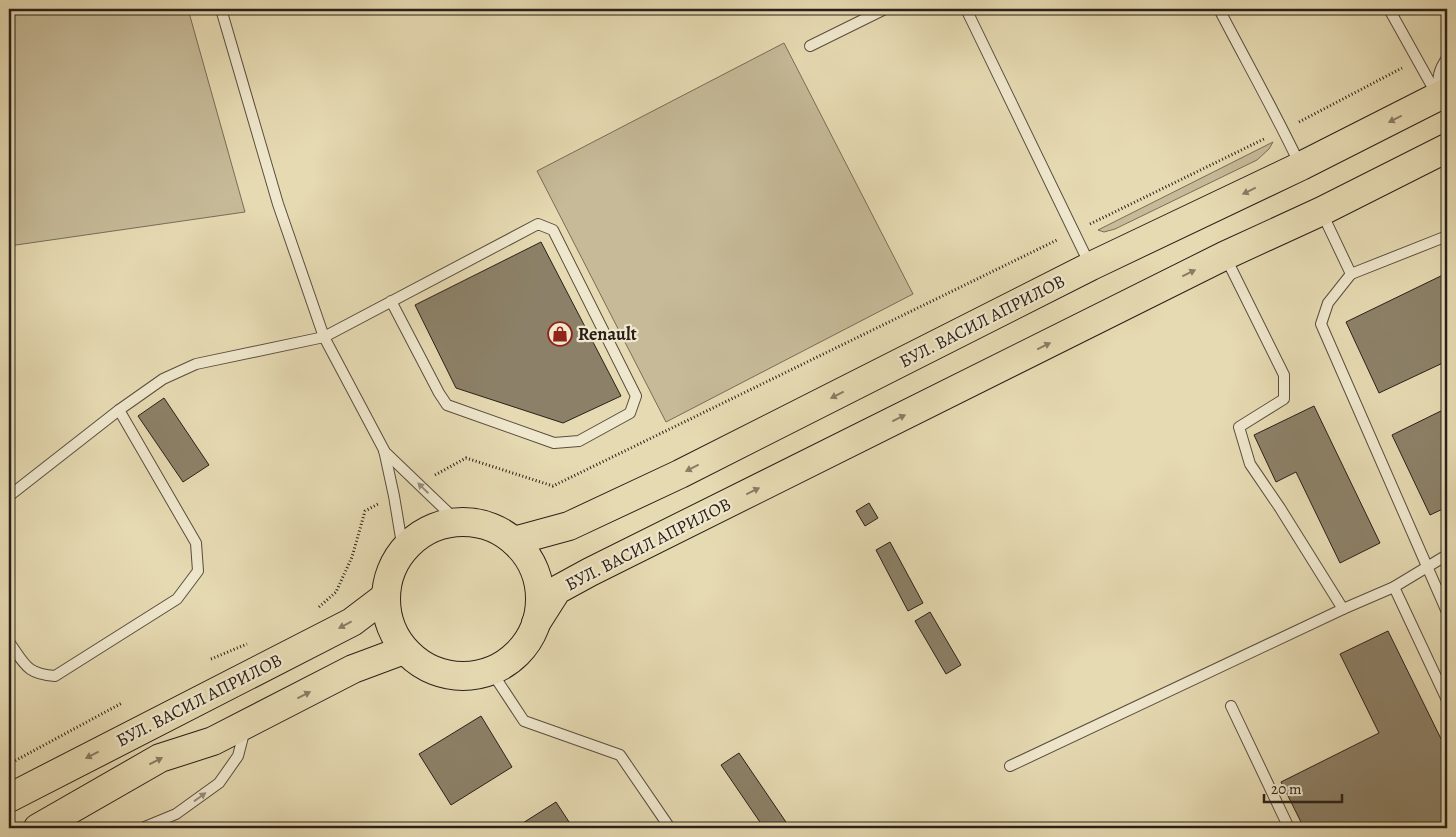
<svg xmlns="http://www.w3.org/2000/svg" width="1456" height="837" font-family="Alegreya,serif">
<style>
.green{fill:#c6ba98;stroke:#786d58}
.building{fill:#8c8168;stroke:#2a2018}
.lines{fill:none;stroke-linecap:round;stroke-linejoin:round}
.service-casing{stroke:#594e3e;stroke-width:12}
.primary-casing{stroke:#2a2018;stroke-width:30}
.path{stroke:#2a2018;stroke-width:3;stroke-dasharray:1 2.5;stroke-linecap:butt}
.service{stroke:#efe7cd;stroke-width:10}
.primary{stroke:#e6dab2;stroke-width:28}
.oneway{fill:#887d65}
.oneway2{fill:#968d7c}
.labels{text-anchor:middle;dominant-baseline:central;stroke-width:4.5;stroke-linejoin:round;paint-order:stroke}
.street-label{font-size:18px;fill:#2a2018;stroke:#efe7cd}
.poi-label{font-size:18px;font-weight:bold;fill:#2a2018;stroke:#efe7cd;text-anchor:start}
</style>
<rect width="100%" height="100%" fill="#e6dab2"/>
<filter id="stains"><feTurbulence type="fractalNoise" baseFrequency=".004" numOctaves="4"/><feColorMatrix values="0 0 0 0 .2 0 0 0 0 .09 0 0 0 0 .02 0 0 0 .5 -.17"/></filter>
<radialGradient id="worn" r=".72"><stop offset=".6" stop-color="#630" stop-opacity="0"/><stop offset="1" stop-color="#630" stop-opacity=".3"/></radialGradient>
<g class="green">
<polygon points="9,9 188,9 245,212 9,246"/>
<polygon points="784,43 913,294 666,422 537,171"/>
<polygon points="1273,142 1269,149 1257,160 1115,229 1104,232 1098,230"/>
</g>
<g class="building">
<polygon points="541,242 621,396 563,423 456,388 415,305"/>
<polygon points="1447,273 1447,361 1379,393 1346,322"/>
<polygon points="164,398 209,465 183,482 138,416"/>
<polygon points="1314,406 1380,543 1340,563 1296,472 1276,482 1254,435"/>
<polygon points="1447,408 1447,507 1430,515 1392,435"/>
<polygon points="869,503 878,518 865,526 856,511"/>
<polygon points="890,542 923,603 908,611 876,550"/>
<polygon points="930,612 961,665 946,674 915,621"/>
<polygon points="1388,631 1447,751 1447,828 1304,828 1281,782 1379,733 1340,654"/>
<polygon points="481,716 512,767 451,805 419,754"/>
<polygon points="739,753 790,828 764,828 721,765"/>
<polygon points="556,802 573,828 515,828"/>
</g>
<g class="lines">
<g class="service-casing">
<g id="service">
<polyline points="221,9 278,204 324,337 384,450 394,496 403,550"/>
<polyline points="964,9 967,11 1090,265"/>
<path d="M 1219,9 C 1246,61 1275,112 1300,165"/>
<polyline points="1389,9 1437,95"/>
<polyline points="810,46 885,9"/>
<path d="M 1438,93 C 1438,77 1438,71 1447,58"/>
<polyline points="1322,213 1351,274 1328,303 1321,324 1447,612"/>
<polyline points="1225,256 1284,375 1284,399 1239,427 1250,464 1280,508 1343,609"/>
<polyline points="1351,274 1447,236"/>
<polyline points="384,451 458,522"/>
<polyline points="9,496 119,410 163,379 196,364 324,337 538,224 553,230 636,396 630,413 579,441 554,443 447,405 439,393 391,301"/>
<polyline points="1394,587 1447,700"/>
<path d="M 9,642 C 25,664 26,674 55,676 L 177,599 L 198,571 L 196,543 L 119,410"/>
<polyline points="491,671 524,721 620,755 670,828"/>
<polyline points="1231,706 1289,828"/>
<polyline points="1010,766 1343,609 1394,587 1447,555"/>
<polyline points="142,828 176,814 219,783 238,756 245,729"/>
</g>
</g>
<g class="primary-casing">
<g id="primary">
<circle cx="463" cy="599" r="77"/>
<polyline points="514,541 569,526 680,474 1091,266 1301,166 1447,92"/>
<polyline points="536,623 557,590 590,572 1224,256 1322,211 1447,148"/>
<polyline points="9,798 352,622 385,597"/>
<polyline points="38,828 160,758 213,741 353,669 404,650"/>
</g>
</g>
<g class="path">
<polyline points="1299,122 1402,68"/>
<polyline points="1090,224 1266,138"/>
<polyline points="435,475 466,458 553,486 1057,240"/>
<polyline points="319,607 336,592 352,557 365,511 378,504"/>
<polyline points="211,659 247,644"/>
<polyline points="9,764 122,703"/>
</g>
<use href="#service" class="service"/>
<use href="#primary" class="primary"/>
</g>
<defs><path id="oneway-solid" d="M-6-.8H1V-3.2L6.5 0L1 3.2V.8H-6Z" transform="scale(1.25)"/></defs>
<g class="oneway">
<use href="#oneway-solid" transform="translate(1395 119) rotate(153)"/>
<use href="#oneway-solid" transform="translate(1249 191) rotate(154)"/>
<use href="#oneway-solid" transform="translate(1189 273) rotate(-26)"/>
<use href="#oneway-solid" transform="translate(1044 346) rotate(-26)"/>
<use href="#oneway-solid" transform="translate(837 395) rotate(153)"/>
<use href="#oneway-solid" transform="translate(899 418) rotate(-26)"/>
<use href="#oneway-solid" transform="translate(692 468) rotate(153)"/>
<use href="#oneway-solid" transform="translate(753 491) rotate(-26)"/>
<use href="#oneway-solid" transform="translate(345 625) rotate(152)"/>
<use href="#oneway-solid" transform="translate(304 695) rotate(-27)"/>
<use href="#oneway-solid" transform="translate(92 755) rotate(153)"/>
<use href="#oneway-solid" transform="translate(156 761) rotate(-27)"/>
</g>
<g class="oneway2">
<use href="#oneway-solid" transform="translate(423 488) rotate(-136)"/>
<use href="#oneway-solid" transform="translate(200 797) rotate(-36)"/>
</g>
<defs>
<g id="shop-ring" transform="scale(1.25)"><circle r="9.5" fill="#efe7cd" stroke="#8f2418" stroke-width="1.5"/><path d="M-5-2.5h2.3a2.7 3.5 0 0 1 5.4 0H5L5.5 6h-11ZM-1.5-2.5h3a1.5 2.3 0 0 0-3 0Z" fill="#8f2418"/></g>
</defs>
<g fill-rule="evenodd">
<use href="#shop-ring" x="560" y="334"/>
</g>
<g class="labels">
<g class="street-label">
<text transform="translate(982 321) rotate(-27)">БУЛ. ВАСИЛ АПРИЛОВ</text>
<text transform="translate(648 544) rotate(-27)">БУЛ. ВАСИЛ АПРИЛОВ</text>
<text transform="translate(199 700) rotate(-27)">БУЛ. ВАСИЛ АПРИЛОВ</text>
</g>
<g class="poi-label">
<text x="578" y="334">Renault</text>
</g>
</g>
<rect width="1456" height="837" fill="none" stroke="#e6dab2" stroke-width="30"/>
<rect x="10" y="10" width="1436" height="817" fill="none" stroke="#2a2018" stroke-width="2.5"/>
<rect x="15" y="15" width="1426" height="807" fill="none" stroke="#2a2018"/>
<path d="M1264 794v8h78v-8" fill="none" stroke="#2a2018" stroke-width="2.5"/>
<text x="1271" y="794" font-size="15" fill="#2a2018" stroke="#efe7cd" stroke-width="4" paint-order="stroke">20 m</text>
<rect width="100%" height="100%" filter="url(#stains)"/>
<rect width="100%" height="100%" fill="url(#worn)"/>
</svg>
